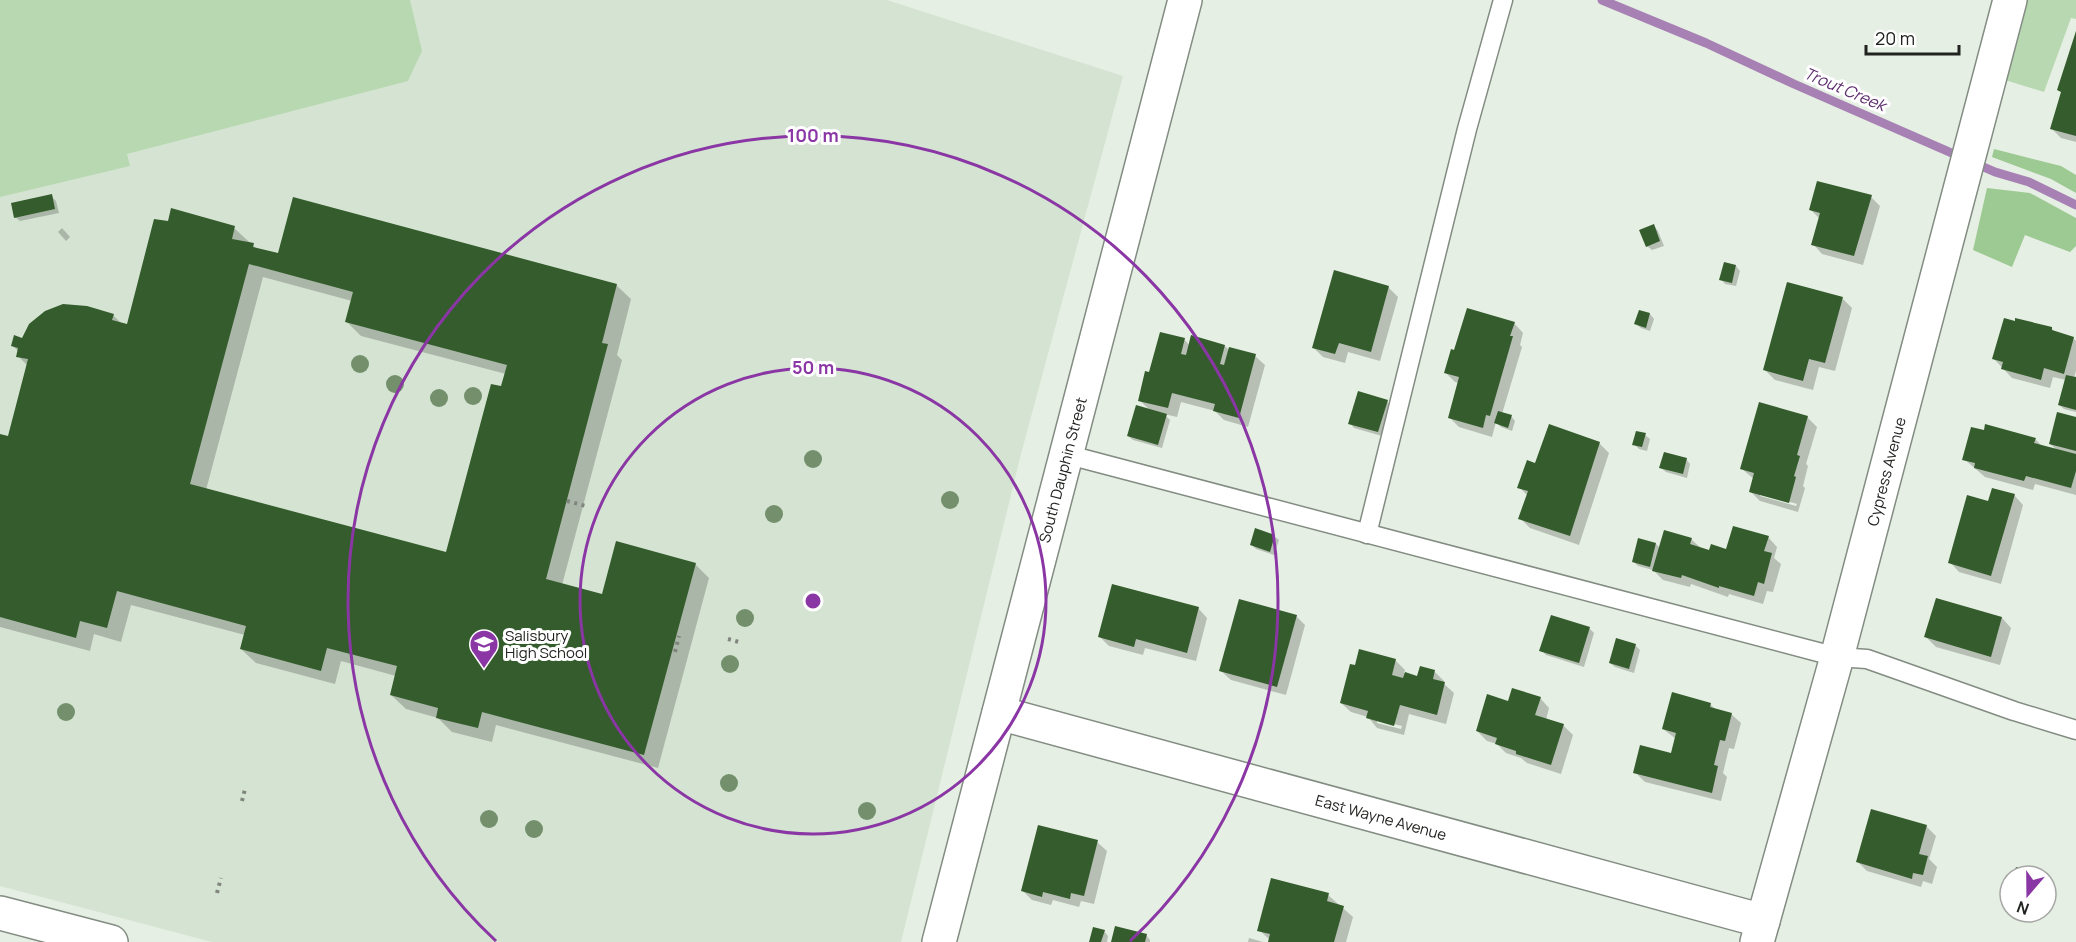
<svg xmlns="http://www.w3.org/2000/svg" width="2076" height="942" font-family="Manrope,sans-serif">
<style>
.built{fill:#d5e4d2}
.green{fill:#b8d8b1}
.forest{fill:#9dc993}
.shadow{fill:#0003;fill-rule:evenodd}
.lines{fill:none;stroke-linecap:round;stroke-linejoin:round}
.stream{stroke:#a780b4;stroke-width:9}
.building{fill:#345c2c;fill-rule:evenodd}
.service-casing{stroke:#838c82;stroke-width:21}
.minor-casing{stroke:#838c82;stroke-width:36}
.path{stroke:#80867e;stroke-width:4;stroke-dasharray:3 4.5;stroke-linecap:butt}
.service{stroke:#fff;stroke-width:18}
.minor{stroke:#fff;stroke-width:33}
.tree{fill:#738f6c}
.ring{fill:none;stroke:#8a36a4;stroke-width:3}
.labels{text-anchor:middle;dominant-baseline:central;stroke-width:6;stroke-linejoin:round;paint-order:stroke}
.street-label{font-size:15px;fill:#20231f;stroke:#fff}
.poi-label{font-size:15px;fill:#20231f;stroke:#fff;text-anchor:start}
.water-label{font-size:16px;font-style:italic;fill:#5e2d6e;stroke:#fff}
.centre{fill:#8a36a4;stroke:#fff;stroke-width:3}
.ring-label{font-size:18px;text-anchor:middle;font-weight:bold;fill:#8a36a4;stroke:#fff;stroke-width:6;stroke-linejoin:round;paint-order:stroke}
</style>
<rect width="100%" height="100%" fill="#e5efe3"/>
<polygon class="built" points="0,0 887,0 1123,76 1021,454 901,942 212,942 0,886"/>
<g class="green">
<polygon points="0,0 410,0 422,51 408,81 127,154 130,166 0,197"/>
<polygon points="2025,0 2076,0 2076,19 2071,18 2044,92 2005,80"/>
</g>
<g class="forest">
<polygon points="1994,149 2061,166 2076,175 2076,193 2051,179 1992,157"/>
<polygon points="1987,188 2030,193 2076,218 2076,246 2070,252 2025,235 2012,267 1973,250"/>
</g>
<g class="shadow">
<polygon points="2076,34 2076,142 2061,138 2052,129"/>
<polygon points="51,196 56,201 59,213 20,221 15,217"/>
<polygon points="1871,197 1880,206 1863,265 1822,254 1813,244 1820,219 1811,210"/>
<polygon points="1654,226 1658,231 1664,246 1652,250 1647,246"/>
<polygon points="62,228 70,237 66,241 58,232"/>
<path d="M 234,228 L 258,250 L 279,255 L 616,285 L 631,299 L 617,355 L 622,360 L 562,585 L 603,596 L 695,564 L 709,578 L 658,768 L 496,725 L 492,742 L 452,732 L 438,718 L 406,709 L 391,695 L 396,676 L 341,661 L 335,684 L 256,663 L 241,649 L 245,635 L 131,605 L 121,642 L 94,634 L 90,651 L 0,627 L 0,436 L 9,438 L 28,366 L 18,356 L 19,352 L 12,345 L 23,340 L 113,315 L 123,325 L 128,326 ZM 263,277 L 352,301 L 347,322 L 361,336 L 506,374 L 447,554 L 206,490 Z"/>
<polygon points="1736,266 1740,271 1736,286 1725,284 1721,279"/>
<polygon points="1388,287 1398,297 1380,361 1348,352 1345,363 1323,357 1314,348"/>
<polygon points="1843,299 1852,308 1835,371 1819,367 1813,390 1775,380 1765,370"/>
<polygon points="1650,314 1654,319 1650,331 1641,328 1636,324"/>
<polygon points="1514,323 1523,333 1520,345 1522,347 1502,414 1511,416 1515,421 1512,431 1501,427 1496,422 1492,437 1459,427 1449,417 1459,383 1455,382 1446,373"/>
<polygon points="2052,329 2056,333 2073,338 2076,341 2076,371 2074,378 2076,379 2076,412 2064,409 2059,405 2066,380 2053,377 2050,388 2012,378 1994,359"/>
<polygon points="1184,339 1190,346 1225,346 1230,351 1255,356 1265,365 1248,427 1224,420 1215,411 1181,402 1177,417 1164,414 1170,420 1162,448 1133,440 1128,436 1150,410 1139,400 1151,374"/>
<polygon points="1387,402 1391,406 1382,436 1354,428 1350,423"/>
<path d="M 1807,417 L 1817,427 L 1806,464 L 1808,466 L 1803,486 L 1805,488 L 1798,512 L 1760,501 L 1750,491 L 1754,479 L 1742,469 ZM 1760,493 L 1797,504 L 1796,506 L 1760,496 Z"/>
<polygon points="2076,419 2076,495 2035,484 2033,490 1985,477 1964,459 2035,439 2042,446 2057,450 2050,444"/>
<polygon points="1645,435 1650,439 1647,451 1639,449 1634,444"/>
<polygon points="1599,443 1609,453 1579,545 1530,528 1520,518 1528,496 1519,487 1536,465"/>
<polygon points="1686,459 1690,464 1687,478 1666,472 1661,468"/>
<polygon points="2014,495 2023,505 2001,584 1959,572 1950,562 1989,503"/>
<polygon points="1274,536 1279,540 1274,555 1256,549 1252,545"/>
<polygon points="1768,537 1777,547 1774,558 1781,564 1773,592 1767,591 1763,604 1729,594 1728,597 1691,584 1690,587 1663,580 1653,570 1638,566 1634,562 1656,544 1660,548 1691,539 1702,549 1710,552 1727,551"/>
<polygon points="1198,608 1207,618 1196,661 1145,648 1143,655 1109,646 1100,637"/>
<polygon points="1296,616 1305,625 1286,695 1231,680 1221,671"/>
<polygon points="2002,618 2011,628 2000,665 1936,647 1926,637"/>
<polygon points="1589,628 1594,633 1584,667 1546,655 1541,650"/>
<polygon points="1635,645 1640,650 1634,673 1615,667 1610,663"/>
<path d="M 1395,660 L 1405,670 L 1404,673 L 1418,677 L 1434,671 L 1444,681 L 1443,683 L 1454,693 L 1446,724 L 1409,714 L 1404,735 L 1377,728 L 1368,717 L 1351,712 L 1341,703 ZM 1377,720 L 1402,726 L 1401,729 L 1377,723 Z"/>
<polygon points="1540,698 1549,708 1546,720 1563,725 1573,735 1561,774 1527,763 1521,758 1506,753 1497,744 1487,741 1477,731 1509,703"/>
<polygon points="1710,704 1716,710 1731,714 1741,723 1734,749 1729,748 1723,773 1727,777 1721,801 1645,782 1635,772 1672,755 1676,739 1663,729"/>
<polygon points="1926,826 1936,836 1929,859 1937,867 1932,884 1923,881 1921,887 1867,871 1858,862"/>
<polygon points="1097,842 1107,851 1094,904 1081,901 1079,907 1053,900 1051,905 1032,900 1023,891"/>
<polygon points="1328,895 1353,917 1346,942 1270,942 1270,940 1259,930"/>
<polygon points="1104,931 1108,936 1107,942 1090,942"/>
<polygon points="1146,935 1150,940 1150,942 1112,942"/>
<polygon points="1249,938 1263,942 1248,942"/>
</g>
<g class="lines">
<polyline class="stream" points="1602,0 1706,43 1794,84 1995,172 2029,182 2076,205"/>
</g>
<g class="building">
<polygon points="2076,31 2076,136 2050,129 2061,92 2057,90"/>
<polygon points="1817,181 1872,195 1854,256 1811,245 1820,213 1809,210"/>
<polygon points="52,194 55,209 14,218 11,203"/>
<path d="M 293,197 L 617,284 L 602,343 L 608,344 L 546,579 L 602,594 L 616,541 L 696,563 L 644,755 L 482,712 L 478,728 L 436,718 L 438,708 L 390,695 L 397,666 L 327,648 L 321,671 L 240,649 L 246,626 L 117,591 L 107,628 L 80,621 L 76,638 L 0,617 L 0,434 L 8,436 L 28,359 L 16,357 L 18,348 L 11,346 L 14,335 L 22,338 L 29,324 L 45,311 L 63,304 L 87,306 L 114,314 L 112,320 L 127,324 L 154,219 L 168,221 L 171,208 L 235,226 L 232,239 L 254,243 L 253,247 L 278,253 ZM 249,264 L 353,292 L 345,322 L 507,365 L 501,386 L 491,384 L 446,552 L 190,484 Z"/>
<polygon points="1654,224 1660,241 1646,247 1639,230"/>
<polygon points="1724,262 1736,265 1732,283 1719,280"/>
<polygon points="1334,270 1389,286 1371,352 1339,343 1335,354 1312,348"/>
<polygon points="1787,282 1843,297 1825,363 1809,359 1803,381 1763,370"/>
<polygon points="1467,308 1515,322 1510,336 1513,336 1490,416 1486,415 1483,428 1448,418 1459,377 1444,373 1451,349 1454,350"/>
<polygon points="1639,310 1650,313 1646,328 1634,324"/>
<polygon points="2004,318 2015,321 2015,318 2052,327 2052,330 2074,337 2064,374 2044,368 2041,380 2001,369 2003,362 1992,359"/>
<polygon points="1160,332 1185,338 1181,354 1186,355 1191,335 1225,345 1220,364 1224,365 1229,347 1256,354 1239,418 1213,411 1215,404 1172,393 1168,408 1138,401 1145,371 1149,372"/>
<polygon points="2066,375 2076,377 2076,410 2058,405"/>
<polygon points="1358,391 1388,400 1378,432 1348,424"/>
<polygon points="1759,402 1808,416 1797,455 1800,456 1794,476 1796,477 1789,503 1749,492 1754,473 1740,469"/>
<polygon points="1136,405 1167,414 1158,445 1127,436"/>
<polygon points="1498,411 1512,415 1508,428 1494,423"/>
<polygon points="2057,412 2076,417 2076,451 2049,444"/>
<polygon points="1549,424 1600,442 1570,536 1518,519 1528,491 1517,488 1527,460 1535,463"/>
<polygon points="1985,424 2036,438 2034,443 2076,454 2076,471 2071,488 2026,476 2024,481 1974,468 1975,463 1962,460 1971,427 1984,430"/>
<polygon points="1636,431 1646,433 1642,447 1632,445"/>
<polygon points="1664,452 1687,458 1683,474 1659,468"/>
<polygon points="1992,488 2015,494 1991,576 1948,563 1967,495 1988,501"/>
<polygon points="1733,526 1769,536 1764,551 1772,553 1764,584 1758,582 1754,596 1719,586 1719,588 1682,575 1681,578 1652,571 1664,530 1692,538 1690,544 1709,550 1711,544 1726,549"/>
<polygon points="1255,528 1275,535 1270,552 1250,545"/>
<polygon points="1638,538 1656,543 1650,567 1632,562"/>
<polygon points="1112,584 1199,607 1187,653 1136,639 1134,647 1098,637"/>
<polygon points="1936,598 2002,617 1991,657 1924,637"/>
<polygon points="1239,599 1297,615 1277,687 1219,671"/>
<polygon points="1551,615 1590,627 1579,663 1539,651"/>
<polygon points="1616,638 1636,644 1629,669 1609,663"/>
<polygon points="1359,649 1396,659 1392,675 1403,678 1405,672 1417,676 1420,666 1435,670 1433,679 1445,682 1437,715 1400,705 1394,726 1366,718 1368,711 1340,703 1350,664 1355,665"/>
<polygon points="1512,688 1541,697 1535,715 1564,724 1551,765 1516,754 1516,751 1495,744 1497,738 1476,731 1487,694 1508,701"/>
<polygon points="1672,692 1711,703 1710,707 1732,713 1725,741 1720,740 1714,765 1718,766 1712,793 1633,773 1640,745 1671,753 1676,733 1662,729"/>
<polygon points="1871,809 1927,825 1919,854 1928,856 1923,875 1913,873 1912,879 1856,862"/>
<polygon points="1038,825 1098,840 1084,896 1071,893 1070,899 1043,892 1042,897 1021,891"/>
<polygon points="2016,867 2042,876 2013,876"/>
<polygon points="1271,878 1329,893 1327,901 1344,906 1334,942 1268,942 1270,934 1257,931"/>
<polygon points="1115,926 1147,934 1145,942 1111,942"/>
<polygon points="1093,927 1105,930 1101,942 1089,942"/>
</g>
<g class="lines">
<g class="service-casing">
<g id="service">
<polyline points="1065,454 1837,657 1867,659 2014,711 2076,730"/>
<polyline points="1367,534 1467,129 1503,0"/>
</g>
</g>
<g class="minor-casing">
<g id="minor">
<path id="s1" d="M 999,713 L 1763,921"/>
<polyline points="0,913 111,942"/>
<path id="s2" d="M 939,942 L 1185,0"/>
<path id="s3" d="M 1757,942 L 1837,657 L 2010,0"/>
</g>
</g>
<g class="path">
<polyline points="567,501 586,506"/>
<polyline points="728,639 739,642"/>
<polyline points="675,652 679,636"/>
<polyline points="242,801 245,789"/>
<polyline points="217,893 221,878"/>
</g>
<use href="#service" class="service"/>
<use href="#minor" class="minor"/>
</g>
<g class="tree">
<circle cx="360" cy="364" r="9"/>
<circle cx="395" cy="384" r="9"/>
<circle cx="473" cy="396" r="9"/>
<circle cx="439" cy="398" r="9"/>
<circle cx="813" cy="459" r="9"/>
<circle cx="950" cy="500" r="9"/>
<circle cx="774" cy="514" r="9"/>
<circle cx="745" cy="618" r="9"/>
<circle cx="730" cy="664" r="9"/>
<circle cx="66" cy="712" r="9"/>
<circle cx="729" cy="783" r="9"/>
<circle cx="867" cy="811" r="9"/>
<circle cx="489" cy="819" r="9"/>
<circle cx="534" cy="829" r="9"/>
</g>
<g class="ring">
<circle cx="813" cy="601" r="233"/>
<path d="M496 941A465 465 0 1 1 1130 941"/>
</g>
<defs>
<g id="school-pin" transform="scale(1.5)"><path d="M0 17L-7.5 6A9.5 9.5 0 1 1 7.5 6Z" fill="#8a36a4" stroke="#fff"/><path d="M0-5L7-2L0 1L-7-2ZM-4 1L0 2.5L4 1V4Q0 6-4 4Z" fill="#fff"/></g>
</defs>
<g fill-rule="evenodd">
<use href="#school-pin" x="484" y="644"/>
</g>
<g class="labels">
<g class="street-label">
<text stroke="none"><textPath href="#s2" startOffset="488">South Dauphin Street</textPath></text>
<text stroke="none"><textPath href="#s3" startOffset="488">Cypress Avenue</textPath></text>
<text stroke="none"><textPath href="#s1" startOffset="396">East Wayne Avenue</textPath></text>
</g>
<g class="poi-label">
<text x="505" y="635">Salisbury<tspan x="505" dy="17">High School</tspan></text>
</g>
<g class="water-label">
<text transform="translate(1845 89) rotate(23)">Trout Creek</text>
</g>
</g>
<circle cx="813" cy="601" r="9" class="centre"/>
<g class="ring-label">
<text x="813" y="142">100 m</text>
<text x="813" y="374">50 m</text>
</g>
<g transform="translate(2028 894) rotate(200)"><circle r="28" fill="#ffffff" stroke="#a6a7a5" stroke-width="1.5"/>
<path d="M0-4.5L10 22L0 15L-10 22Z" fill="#8a36a4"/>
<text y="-9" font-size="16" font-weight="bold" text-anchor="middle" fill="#20231f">N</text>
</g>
<path d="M1866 45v9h93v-9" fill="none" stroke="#20231f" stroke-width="3"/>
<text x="1875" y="45" font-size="18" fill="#20231f" stroke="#ffffff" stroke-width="4.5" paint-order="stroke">20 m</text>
</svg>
